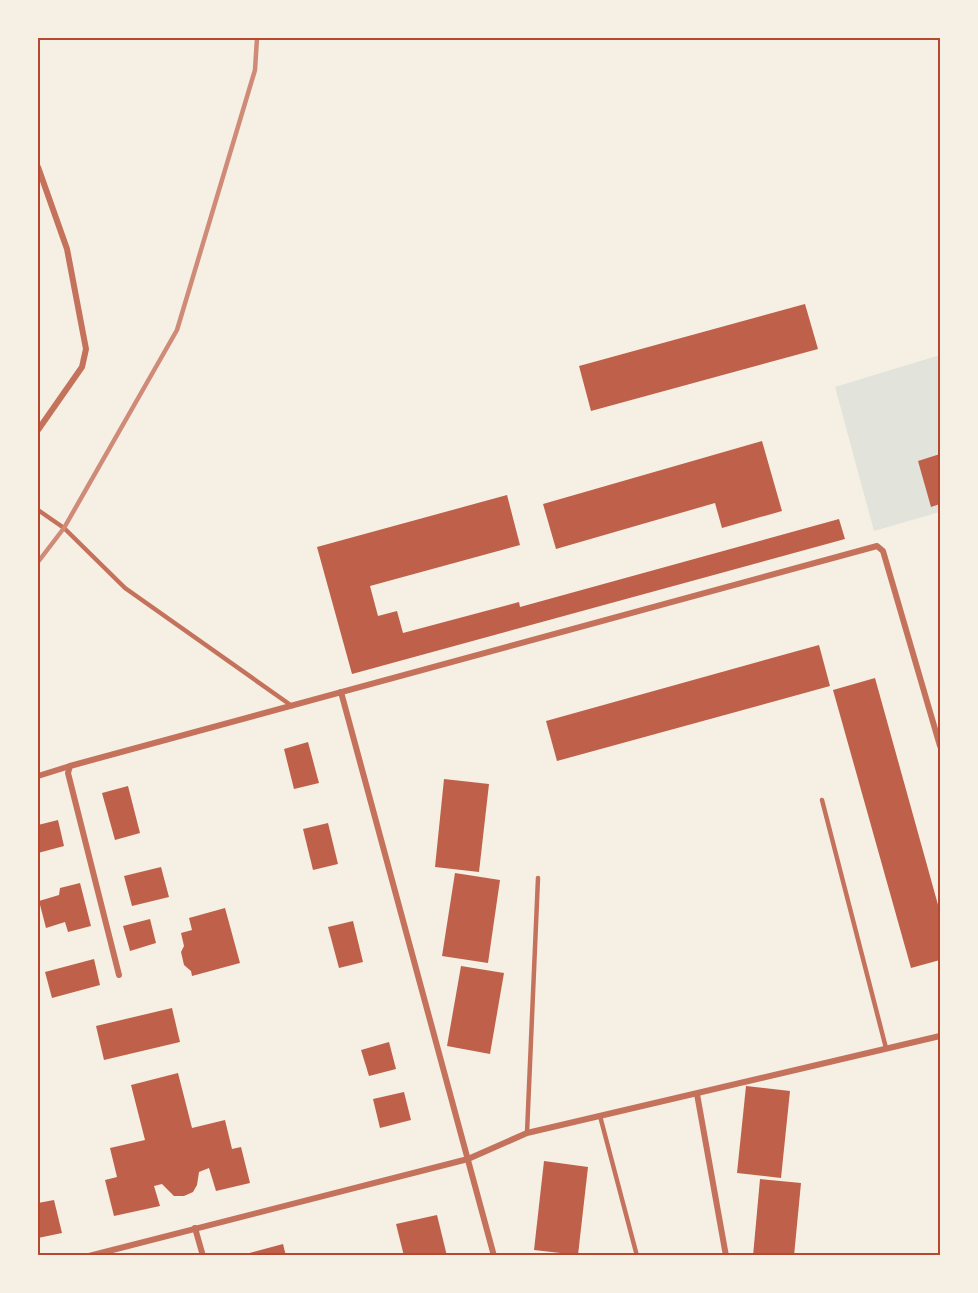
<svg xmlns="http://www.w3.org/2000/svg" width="978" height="1293" font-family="'DM Sans',sans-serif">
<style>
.green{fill:#e2e4dc}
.building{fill:#bf614a}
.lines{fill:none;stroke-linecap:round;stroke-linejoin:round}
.service{stroke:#c5725c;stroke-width:4.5}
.minor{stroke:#c5725c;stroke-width:6}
.rail{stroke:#cf8b77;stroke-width:4.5}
.neatline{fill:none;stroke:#b5482f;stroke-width:2}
</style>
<rect width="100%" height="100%" fill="#f6efe4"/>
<polygon class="green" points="940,355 940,512 874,531 835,387"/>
<g class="building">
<polygon points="805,304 818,349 591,411 579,366"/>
<polygon points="762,441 782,511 722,528 715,503 556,549 543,504"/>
<polygon points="940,454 940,504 931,507 918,461"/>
<polygon points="507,495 520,545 370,586 378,616 397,611 403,633 519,602 520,607 839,519 845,539 352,674 317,547"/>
<polygon points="819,645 830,686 557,761 546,721"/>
<polygon points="875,678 940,912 940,960 911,968 833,690"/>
<polygon points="308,742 319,783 294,789 284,749"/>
<polygon points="444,779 489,784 479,872 435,867"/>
<polygon points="128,786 140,833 115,840 102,793"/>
<polygon points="58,820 64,846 38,853 38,825"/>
<polygon points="328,823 338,864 313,870 303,829"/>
<polygon points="161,867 169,897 132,906 124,876"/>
<polygon points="455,873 500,880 488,963 442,956"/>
<polygon points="80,883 91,926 68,932 65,922 46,928 39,901 59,895 60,888"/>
<polygon points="225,908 240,963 192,976 191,971 184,965 181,952 184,946 181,933 192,930 189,918"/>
<polygon points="150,919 156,943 130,951 123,926"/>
<polygon points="353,921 363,962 339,968 328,927"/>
<polygon points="94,959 100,985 52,998 45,972"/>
<polygon points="461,966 504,973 490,1054 447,1046"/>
<polygon points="172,1008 180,1042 104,1060 96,1026"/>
<polygon points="389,1042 396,1069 369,1076 361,1050"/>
<polygon points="178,1073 192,1128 225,1120 232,1149 241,1147 250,1183 216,1191 209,1168 199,1172 197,1185 193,1192 184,1196 174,1196 162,1184 154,1186 160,1206 114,1216 105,1180 117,1177 110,1148 145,1140 131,1085"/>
<polygon points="746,1086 790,1091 781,1178 737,1173"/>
<polygon points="404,1092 411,1120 380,1128 373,1099"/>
<polygon points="544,1161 588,1167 578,1255 534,1250"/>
<polygon points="760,1179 801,1183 794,1256 753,1256"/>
<polygon points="54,1200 62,1233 38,1238 38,1203"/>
<polygon points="437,1215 447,1256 404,1256 396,1224"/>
<polygon points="283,1244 286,1256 242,1256 242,1255"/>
</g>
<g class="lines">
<g class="service">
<polyline points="38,510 64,528 125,588 292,706"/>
<polyline points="822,800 886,1048"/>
<polyline points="600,1116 637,1256"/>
<polyline points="527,1133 538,878"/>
</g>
<g class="minor">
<polyline points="38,167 67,249 86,349 82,367 38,430"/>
<polyline points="341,692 494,1256"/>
<polyline points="38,776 70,766"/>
<polyline points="119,975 68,773 70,766 877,546 883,551 940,746"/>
<polyline points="697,1094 726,1256"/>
<polyline points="195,1228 203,1256"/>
<polyline points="89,1256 468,1159 527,1133 940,1036"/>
</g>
<polyline class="rail" points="38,562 64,528 177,330 255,70 257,38"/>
</g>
<rect width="978" height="1293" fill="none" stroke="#f6efe4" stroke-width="78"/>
<rect x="39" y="39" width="900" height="1215" class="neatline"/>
</svg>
